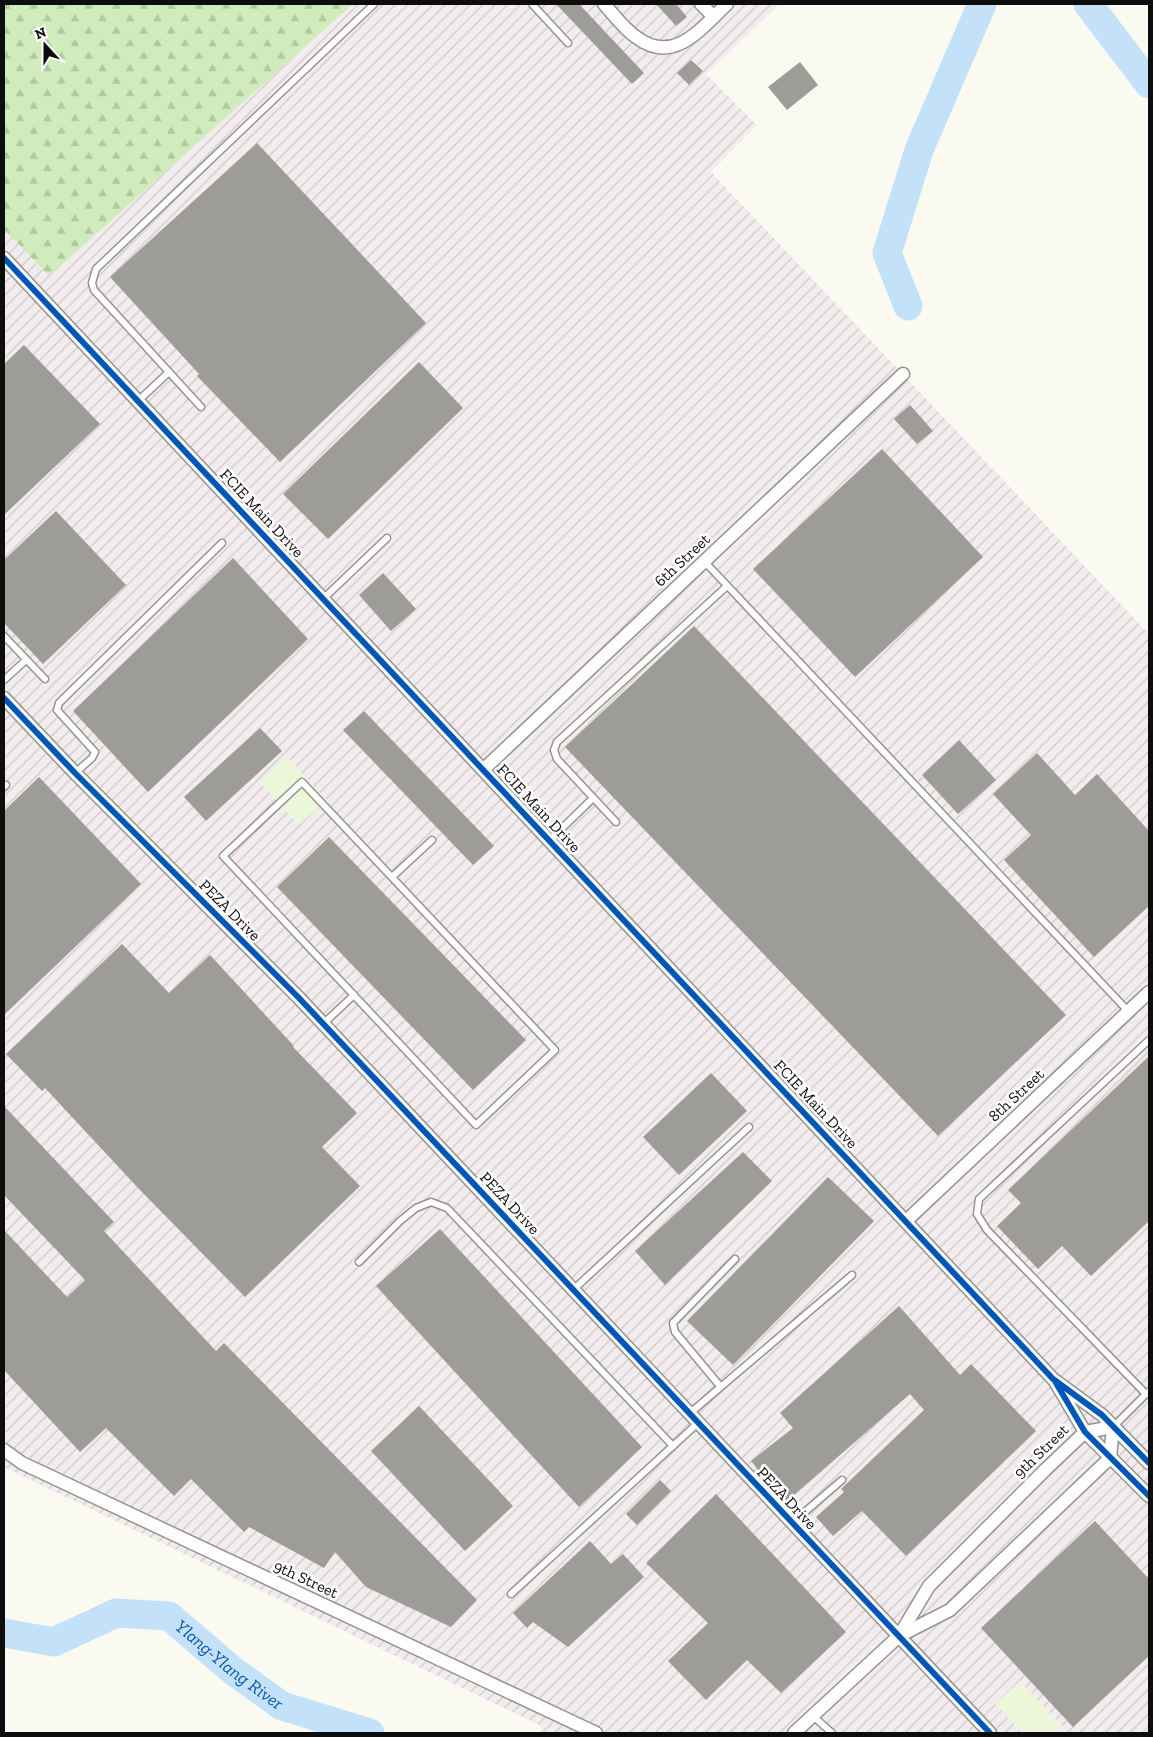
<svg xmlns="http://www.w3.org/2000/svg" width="1153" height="1737" font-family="'Zilla Slab',serif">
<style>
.industrial{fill:url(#industrial-furrows)}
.forest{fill:url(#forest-firs)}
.pitch{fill:#ecf7d9}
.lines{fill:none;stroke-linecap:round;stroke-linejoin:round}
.river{stroke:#c3e2f9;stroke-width:29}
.building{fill:#9e9c97}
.lane-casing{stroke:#949490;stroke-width:9}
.street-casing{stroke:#949490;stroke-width:15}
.lane{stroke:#fefefd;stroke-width:6}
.street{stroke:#fefefd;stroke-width:12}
.cycleway-casing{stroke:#fff;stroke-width:9}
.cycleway{stroke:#0057b8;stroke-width:6}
.labels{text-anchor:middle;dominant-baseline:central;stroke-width:5;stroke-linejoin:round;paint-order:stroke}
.street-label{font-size:16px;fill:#0d0d0d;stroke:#fff}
.water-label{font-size:18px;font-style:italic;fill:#0a59ab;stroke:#fff}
</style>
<defs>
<pattern id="industrial-furrows" width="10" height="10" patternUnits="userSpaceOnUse" patternTransform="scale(1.25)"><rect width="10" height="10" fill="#f3ecef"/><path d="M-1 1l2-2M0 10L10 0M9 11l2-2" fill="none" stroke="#cfc9cc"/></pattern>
<pattern id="forest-firs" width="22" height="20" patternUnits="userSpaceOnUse" patternTransform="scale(1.25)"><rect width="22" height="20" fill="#d1ecbc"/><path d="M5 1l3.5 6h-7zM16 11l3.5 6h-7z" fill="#b2c9a0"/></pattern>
</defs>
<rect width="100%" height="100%" fill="#fbfaf1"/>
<polygon class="industrial" points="4,4 780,4 706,74 757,125 711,172 1149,634 1149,1733 542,1733 541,1726 4,1467"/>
<polygon class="forest" points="4,4 353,4 49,276 4,229"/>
<g class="pitch">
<polygon points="286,756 327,800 299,825 259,782"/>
<polygon points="1020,1681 1063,1727 1056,1733 1022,1733 995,1704"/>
</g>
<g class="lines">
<g class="river">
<polyline points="1088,4 1149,84"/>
<polyline points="908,306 887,253 919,150 982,4"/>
<path id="s1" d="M 4,1633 L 54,1642 L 116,1613 L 169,1616 L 232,1670 L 282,1706 L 370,1733"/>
</g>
</g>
<g class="building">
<polygon points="556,4 579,4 644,73 632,84"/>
<polygon points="656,4 676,4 687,17 676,26"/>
<polygon points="691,60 703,71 689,85 677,73"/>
<polygon points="800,62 818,85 787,110 768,87"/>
<polygon points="257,143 426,323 280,462 197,376 199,374 110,277"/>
<polygon points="24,345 100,424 4,515 4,364"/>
<polygon points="419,362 463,408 328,539 283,494"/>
<polygon points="910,405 933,431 917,444 894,419"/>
<polygon points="882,449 983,557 855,677 753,569"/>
<polygon points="56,511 126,585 43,664 4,623 4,560"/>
<polygon points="233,558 308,639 148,792 73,711"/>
<polygon points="383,573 416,609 391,631 359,595"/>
<polygon points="694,626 1066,1015 938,1136 565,747"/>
<polygon points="364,711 494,846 473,865 343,730"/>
<polygon points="260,728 282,751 206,821 184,797"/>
<polygon points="959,740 996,780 958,814 922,775"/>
<polygon points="1037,753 1075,795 1097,774 1149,831 1149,906 1094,957 1004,860 1031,835 993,794"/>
<polygon points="39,777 141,884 4,1015 4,811"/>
<polygon points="329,837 526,1040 473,1090 277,887"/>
<polygon points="122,944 169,993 210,955 294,1046 293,1047 357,1113 322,1147 360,1186 245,1297 139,1189 45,1088 42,1091 6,1054"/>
<polygon points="1149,1056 1149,1221 1091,1276 1062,1246 1038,1269 997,1226 1021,1203 1008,1190"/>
<polygon points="711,1073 747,1111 679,1175 643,1137"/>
<polygon points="4,1106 114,1222 104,1231 216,1351 224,1343 477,1600 451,1627 366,1587 335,1552 324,1568 249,1527 244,1532 191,1479 174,1496 106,1428 80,1452 4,1370 4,1230 67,1297 85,1280 4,1195"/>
<polygon points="743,1152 772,1181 665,1285 635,1251"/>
<polygon points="828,1177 874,1221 733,1365 687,1321"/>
<polygon points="440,1229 642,1447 579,1507 376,1286"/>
<polygon points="899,1306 960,1375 971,1364 1036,1431 906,1556 862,1511 833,1536 816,1517 844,1492 841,1489 924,1410 910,1394 785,1503 751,1461 793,1428 780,1413"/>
<polygon points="419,1406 513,1506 465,1551 371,1451"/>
<polygon points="660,1480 671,1491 637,1525 626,1514"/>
<polygon points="716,1494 846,1632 781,1693 747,1660 706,1700 668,1661 708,1623 646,1563"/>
<polygon points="1095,1521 1149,1579 1149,1656 1073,1727 981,1628"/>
<polygon points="590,1541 611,1564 623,1554 644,1577 568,1647 533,1622 527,1628 513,1613"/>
</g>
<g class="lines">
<g class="lane-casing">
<g id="lane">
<polyline points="532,4 568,43"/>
<polyline points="138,401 169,372"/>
<polyline points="201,407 94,290 92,283 96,269 374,4"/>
<polyline points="704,561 1129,1012"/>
<polyline points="323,599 387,538"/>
<polyline points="4,636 45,679"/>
<polyline points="4,680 26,660"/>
<polyline points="75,773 92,758 95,752 57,710 59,703 222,543"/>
<polygon points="302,782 555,1050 476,1125 223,856"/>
<polyline points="4,787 6,785"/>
<polyline points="616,822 557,759 554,750 557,742 727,586"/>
<polyline points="550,840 593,798"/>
<polyline points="392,877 432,840"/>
<polyline points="323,1024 354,995"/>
<polyline points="359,1262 400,1221 416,1208 431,1202 447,1208 673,1446"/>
<polyline points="573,1290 749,1127"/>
<polyline points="720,1386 675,1332 673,1323 735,1259"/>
<polyline points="1146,1394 987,1230 977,1214 979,1199 1149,1040"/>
<polyline points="689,1414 852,1275"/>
<polyline points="1113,1427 1148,1392"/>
<polyline points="792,1523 842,1480"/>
<polyline points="511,1594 698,1423"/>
<polyline points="813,1716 832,1733"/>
</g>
</g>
<g class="street-casing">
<g id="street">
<path d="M 604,4 C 614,15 624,29 636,37 C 674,66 701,28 727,4"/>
<polyline points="701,4 713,16"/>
<polyline points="4,258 1053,1379 1102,1415 1149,1463"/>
<polyline points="4,698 75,773 299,998 990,1733"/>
<polyline points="484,769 903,374"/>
<polyline points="906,1221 1149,992"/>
<polyline points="1056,1383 1085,1432 1149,1496"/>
<polyline points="4,1450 22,1463 596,1733"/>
<polyline points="899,1636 929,1586 1045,1470 1085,1432 1113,1427"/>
<polyline points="794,1733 899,1636 950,1610 1110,1458 1113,1427"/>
</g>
</g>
<use href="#lane" class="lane"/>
<use href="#street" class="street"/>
<g class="cycleway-casing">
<g id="cycleway">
<polyline points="4,258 1053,1379 1102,1415 1149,1463"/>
<polyline points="4,698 75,773 299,998 990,1733"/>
<polyline points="1056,1383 1085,1432 1149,1496"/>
</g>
</g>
<use href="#cycleway" class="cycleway"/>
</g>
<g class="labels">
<g class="street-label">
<text transform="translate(262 513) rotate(47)">FCIE Main Drive</text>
<text transform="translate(682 560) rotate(-43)">6th Street</text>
<text transform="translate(539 808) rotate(47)">FCIE Main Drive</text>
<text transform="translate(230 910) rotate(45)">PEZA Drive</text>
<text transform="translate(1016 1095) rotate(-43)">8th Street</text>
<text transform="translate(816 1104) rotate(47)">FCIE Main Drive</text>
<text transform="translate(510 1203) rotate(47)">PEZA Drive</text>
<text transform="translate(1041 1451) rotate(-44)">9th Street</text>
<text transform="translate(787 1498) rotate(47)">PEZA Drive</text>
<text transform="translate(306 1579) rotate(25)">9th Street</text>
</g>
<g class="water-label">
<text stroke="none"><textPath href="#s1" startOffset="250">Ylang-Ylang River</textPath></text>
</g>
</g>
<rect width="1153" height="1737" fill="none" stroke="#0d0d0d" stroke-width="10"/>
<g transform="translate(45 45) rotate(339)" stroke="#ffffff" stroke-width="4" paint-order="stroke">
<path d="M0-4L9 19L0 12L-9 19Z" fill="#0d0d0d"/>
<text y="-8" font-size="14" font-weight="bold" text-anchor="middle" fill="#0d0d0d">N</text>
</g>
</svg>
